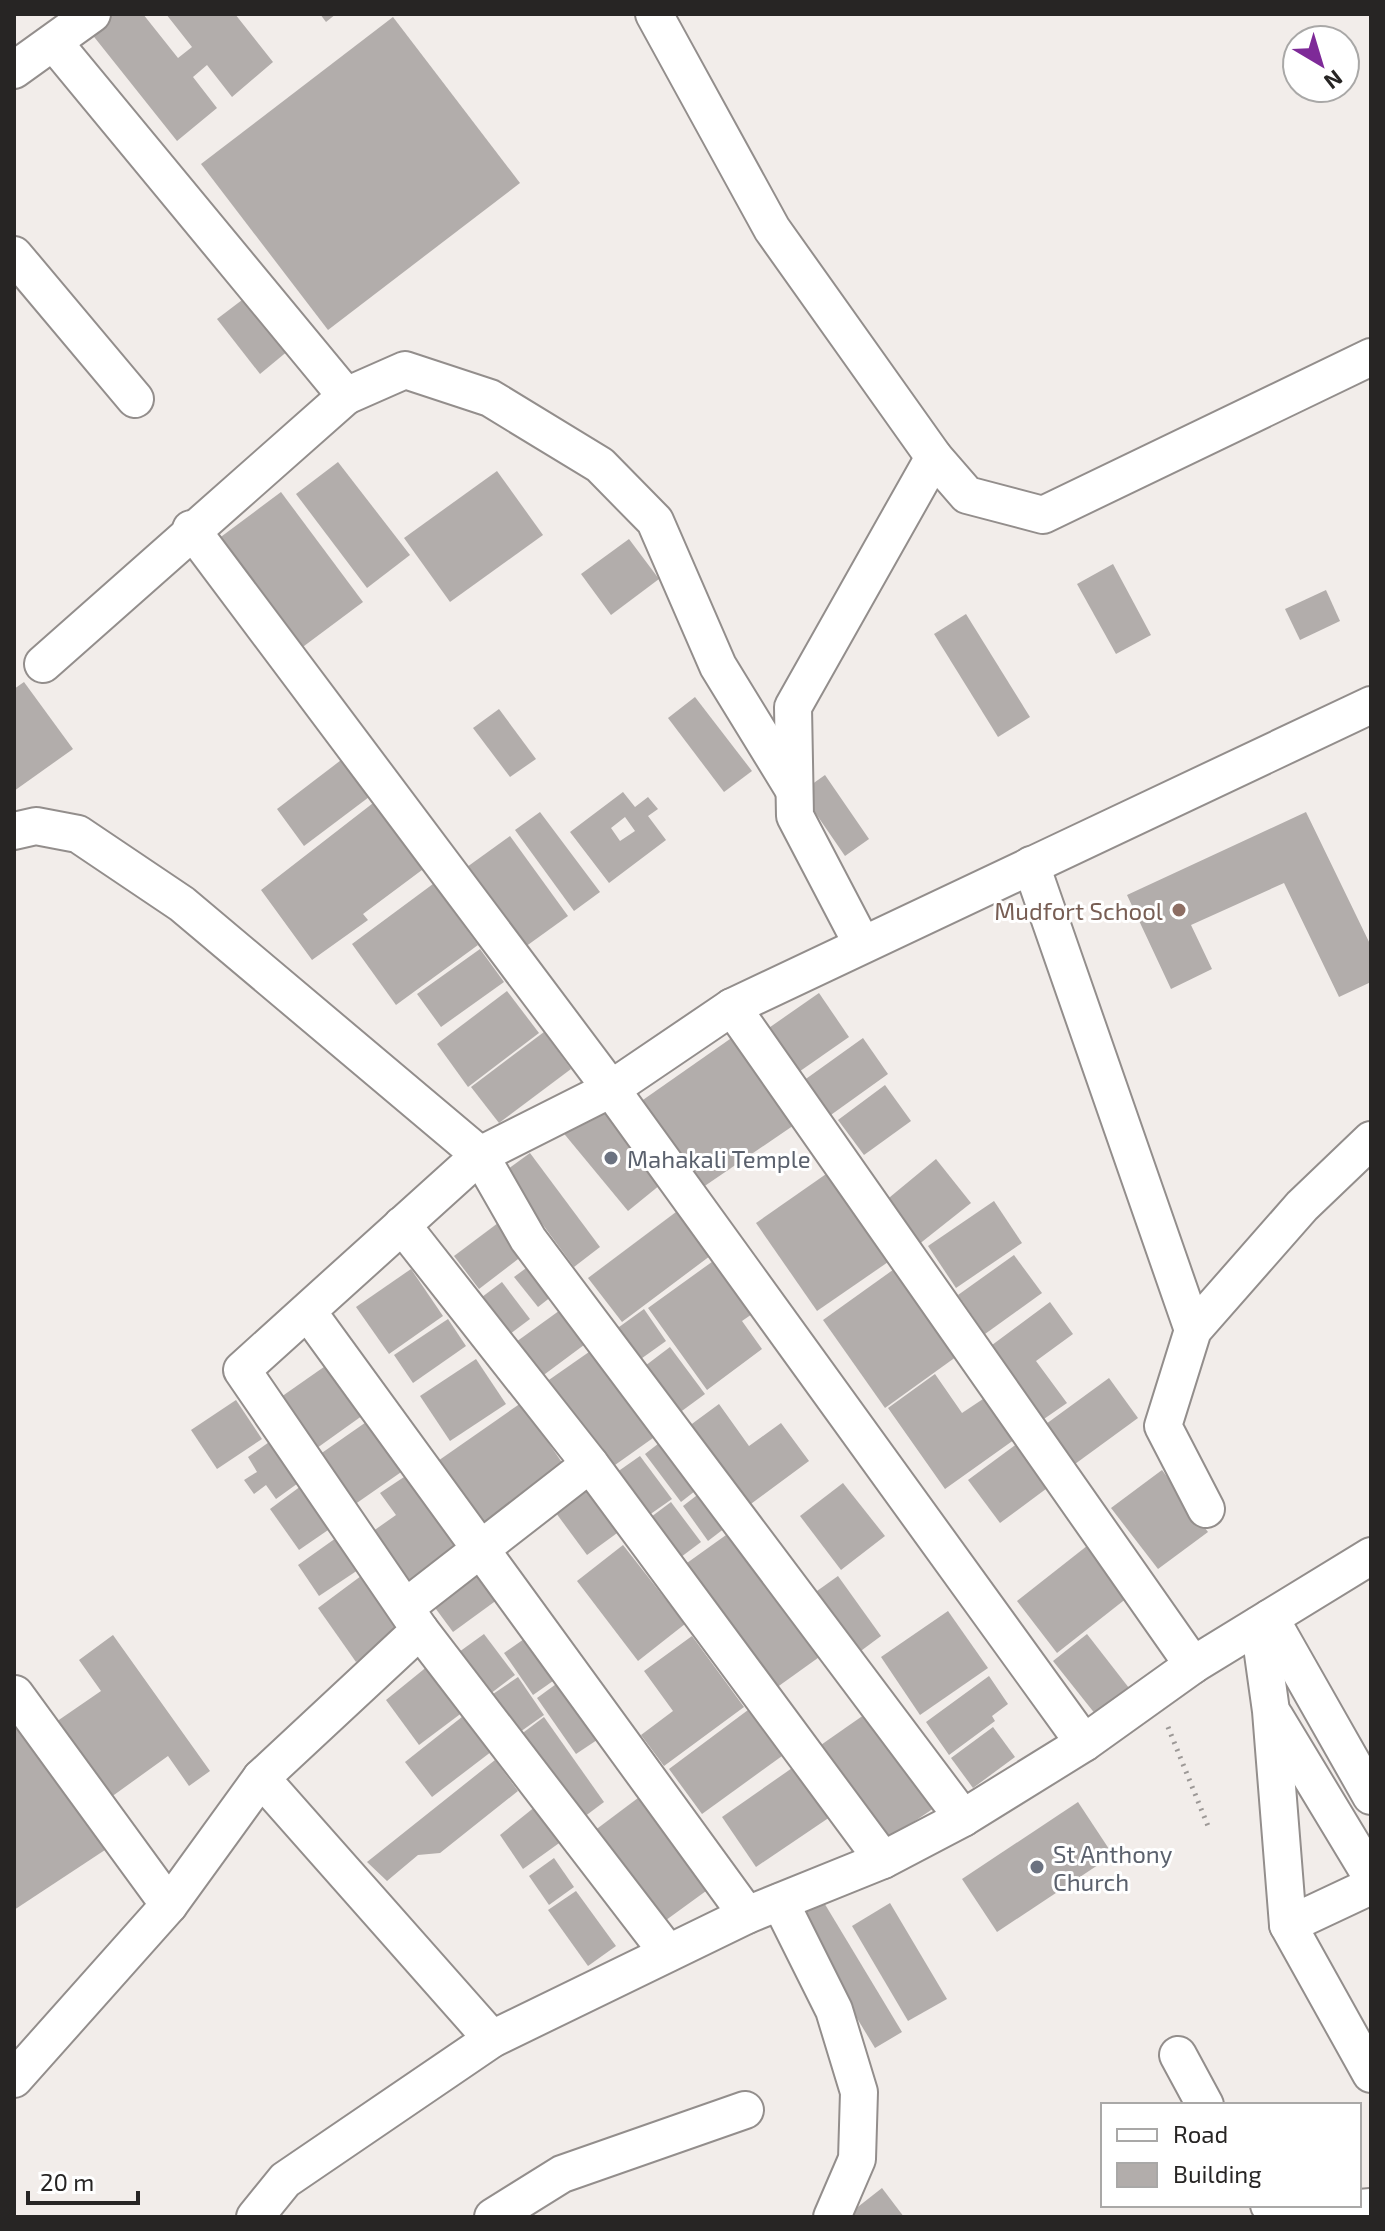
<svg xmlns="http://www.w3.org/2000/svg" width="1385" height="2231" font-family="'Exo 2',sans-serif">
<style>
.building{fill:#b2adab;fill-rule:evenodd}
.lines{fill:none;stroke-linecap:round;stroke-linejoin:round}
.minor-casing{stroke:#938e8c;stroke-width:40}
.path{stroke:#9d9997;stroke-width:5;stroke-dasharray:2 6;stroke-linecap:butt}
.minor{stroke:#fff;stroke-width:36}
.education-dot{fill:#8d6e63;stroke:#fff;stroke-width:3}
.worship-dot{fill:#6b7280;stroke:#fff;stroke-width:3}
.labels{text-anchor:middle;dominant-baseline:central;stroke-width:6;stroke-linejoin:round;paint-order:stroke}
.education-label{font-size:24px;fill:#785e54;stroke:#fff;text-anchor:end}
.worship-label{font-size:24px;fill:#5b616d;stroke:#fff;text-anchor:start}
</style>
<rect width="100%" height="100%" fill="#f2edea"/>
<g class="building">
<polygon points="114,14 143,14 178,58 192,47 166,14 235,14 273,62 232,97 207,65 193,77 217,108 177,141 91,33"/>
<polygon points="320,14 336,14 326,22"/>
<polygon points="393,17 520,183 328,330 201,164"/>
<polygon points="246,297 289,350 260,374 217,319"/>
<polygon points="338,462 410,555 367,588 296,494"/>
<polygon points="497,471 543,535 450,602 404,538"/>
<polygon points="281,492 363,602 296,652 214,542"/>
<polygon points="629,539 659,579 611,615 581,574"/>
<polygon points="1113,564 1151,635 1116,654 1077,584"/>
<polygon points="1326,590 1340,621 1300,640 1285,609"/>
<polygon points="966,614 1030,717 998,737 934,634"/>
<polygon points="24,682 73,749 14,791 14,689"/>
<polygon points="695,697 752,771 724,792 668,718"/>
<polygon points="499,709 536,759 510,777 473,728"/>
<polygon points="349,754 377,791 304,846 277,809"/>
<polygon points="825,775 869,839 845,856 801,792"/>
<path d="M 623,792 L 635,807 L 648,797 L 658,809 L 648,816 L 666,840 L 609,883 L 570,832 ZM 625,817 L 635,831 L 620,841 L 611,828 Z"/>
<polygon points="377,800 426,867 363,914 368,920 312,960 261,890"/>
<polygon points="540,812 600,892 574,911 515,830"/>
<polygon points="1306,812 1371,946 1371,982 1339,997 1284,883 1191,925 1212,969 1171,989 1127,895"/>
<polygon points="510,836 568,916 525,947 467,867"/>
<polygon points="433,884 478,945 396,1005 352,944"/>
<polygon points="480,949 504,982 441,1027 417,994"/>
<polygon points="507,991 539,1033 468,1087 437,1044"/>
<polygon points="819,993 849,1037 793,1076 763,1032"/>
<polygon points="544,1032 571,1069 499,1123 471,1087"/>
<polygon points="740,1032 800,1121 693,1194 630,1109"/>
<polygon points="863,1038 888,1074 828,1117 803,1081"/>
<polygon points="885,1085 911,1121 864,1155 838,1120"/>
<polygon points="598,1104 660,1185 628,1211 561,1130"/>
<polygon points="530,1153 600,1247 574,1267 504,1172"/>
<polygon points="936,1159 971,1203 918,1245 884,1202"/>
<polygon points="829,1172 891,1260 817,1311 756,1223"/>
<polygon points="994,1201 1022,1243 956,1288 928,1246"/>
<polygon points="676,1212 710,1256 622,1322 588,1278"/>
<polygon points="502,1220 526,1253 479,1289 454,1256"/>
<polygon points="1014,1255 1042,1293 985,1334 958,1295"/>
<polygon points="716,1259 755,1312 742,1321 762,1349 707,1390 648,1308"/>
<polygon points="533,1263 556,1293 538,1307 514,1277"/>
<polygon points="897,1267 960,1354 885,1408 823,1320"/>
<polygon points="411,1269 443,1316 389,1354 356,1307"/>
<polygon points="502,1282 530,1319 506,1337 478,1300"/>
<polygon points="1050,1302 1073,1334 1036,1361 1067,1403 1041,1421 988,1348"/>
<polygon points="563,1308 588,1342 541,1377 516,1342"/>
<polygon points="644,1309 666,1341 631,1366 608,1335"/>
<polygon points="448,1319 466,1346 413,1383 394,1355"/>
<polygon points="599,1345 660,1433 608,1470 546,1382"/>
<polygon points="670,1347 705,1394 675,1416 641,1369"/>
<polygon points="476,1359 506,1404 450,1441 420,1396"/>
<polygon points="331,1362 366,1413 317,1448 281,1397"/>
<polygon points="935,1374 962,1413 989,1395 1018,1437 945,1489 888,1408"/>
<polygon points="1109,1378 1138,1418 1075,1464 1046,1424"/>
<polygon points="236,1400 262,1439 217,1469 191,1430"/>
<polygon points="521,1403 570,1474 484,1533 435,1463"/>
<polygon points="719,1404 749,1446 781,1423 809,1461 744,1509 685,1429"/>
<polygon points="372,1418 407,1468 351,1507 316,1457"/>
<polygon points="672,1433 709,1480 681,1502 645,1454"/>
<polygon points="1026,1437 1058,1480 1000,1523 968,1480"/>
<polygon points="272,1440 301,1481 276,1499 266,1485 254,1494 244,1480 257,1472 248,1457"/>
<polygon points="640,1456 672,1499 642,1520 610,1477"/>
<polygon points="1162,1470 1208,1532 1158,1569 1111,1508"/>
<polygon points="413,1471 468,1549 409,1590 369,1534 396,1515 380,1493"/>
<polygon points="843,1483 885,1536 841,1570 800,1516"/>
<polygon points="301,1486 331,1528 299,1550 270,1509"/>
<polygon points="594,1486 624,1528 587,1555 556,1513"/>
<polygon points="709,1486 734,1521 708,1541 683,1506"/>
<polygon points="671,1502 701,1542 677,1560 647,1520"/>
<polygon points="740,1525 829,1650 769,1693 680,1568"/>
<polygon points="336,1538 358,1570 319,1596 298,1565"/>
<polygon points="1092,1542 1132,1594 1057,1653 1017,1601"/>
<polygon points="623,1545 685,1624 638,1661 577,1581"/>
<polygon points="481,1569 501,1597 453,1632 433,1605"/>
<polygon points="365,1573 404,1627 356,1662 318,1608"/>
<polygon points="838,1576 881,1636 854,1656 810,1596"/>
<polygon points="948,1611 988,1668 920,1715 881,1657"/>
<polygon points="534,1632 563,1674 533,1695 504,1653"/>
<polygon points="484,1634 515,1675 490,1694 459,1652"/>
<polygon points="1087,1634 1129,1688 1096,1715 1053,1661"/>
<polygon points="113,1635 210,1771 189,1786 168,1756 107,1800 53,1724 101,1691 79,1660"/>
<polygon points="692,1636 744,1707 664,1766 641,1735 673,1711 644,1671"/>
<polygon points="434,1661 467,1709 419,1745 386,1700"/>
<polygon points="989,1676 1008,1704 992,1716 995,1721 949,1755 926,1722"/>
<polygon points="518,1677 544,1715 520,1732 493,1694"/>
<polygon points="563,1679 603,1736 576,1754 537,1698"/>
<polygon points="14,1707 108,1848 14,1910"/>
<polygon points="472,1709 500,1745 432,1797 405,1762"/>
<polygon points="748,1710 782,1756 702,1814 669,1769"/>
<polygon points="871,1710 937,1806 884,1842 818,1747"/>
<polygon points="544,1717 604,1802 580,1820 520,1735"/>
<polygon points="993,1727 1015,1757 973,1788 951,1758"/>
<polygon points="495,1760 518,1791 440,1853 418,1855 387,1881 367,1862"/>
<polygon points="795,1766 830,1817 756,1867 722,1817"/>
<polygon points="638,1798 706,1891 662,1923 594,1831"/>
<polygon points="1078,1802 1113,1855 997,1932 962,1879"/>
<polygon points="536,1806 562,1841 523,1869 500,1835"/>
<polygon points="554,1858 574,1887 549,1905 529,1876"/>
<polygon points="576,1891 616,1946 588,1966 548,1910"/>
<polygon points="823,1901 902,2032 875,2048 796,1917"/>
<polygon points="890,1903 947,1999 908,2021 852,1926"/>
<polygon points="882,2188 904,2217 845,2217"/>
</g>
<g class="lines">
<g class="minor-casing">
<g id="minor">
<polyline points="654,14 772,229 934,457 967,495 1043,515 1371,357"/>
<polyline points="14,70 92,14"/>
<polyline points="14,255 135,399"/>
<polyline points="346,396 405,370 490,398 600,465 655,521 718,666 794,790"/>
<polyline points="191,529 611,1089 1084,1743"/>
<polyline points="43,664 346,396 55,44"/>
<polyline points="14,831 36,826 78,834 182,904 480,1155 528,1239 963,1818"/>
<polyline points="1031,865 1193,1330"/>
<polyline points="862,944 795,816 793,707 934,457"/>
<polyline points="732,1007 1193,1665"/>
<polyline points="402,1225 590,1464 883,1860"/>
<polyline points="308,1312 747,1915"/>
<polyline points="1206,1509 1163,1426 1193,1330 1302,1206 1371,1140"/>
<polyline points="406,1607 590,1464"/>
<polyline points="1270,1618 1371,1796"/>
<polyline points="1259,1625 1271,1711 1288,1925 1371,1886"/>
<polyline points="420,1630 668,1953"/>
<polyline points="15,1694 169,1905"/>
<polyline points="1275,1717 1371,1876"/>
<polyline points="261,1778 492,2039"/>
<polyline points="780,1902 834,2010 859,2092 857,2159 832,2217"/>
<polyline points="1288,1925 1371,2074"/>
<polyline points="1178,2055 1205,2105"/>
<polyline points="14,2079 169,1905 261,1778 420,1630 242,1370 480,1155 611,1089 732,1007 1371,705"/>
<polyline points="1269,2205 1292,2214 1371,2207"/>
<polyline points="255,2217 285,2180 492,2039 747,1915 883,1860 963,1818 1084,1743 1193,1665 1371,1556"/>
<polyline points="493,2217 562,2174 745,2110"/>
</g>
</g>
<polyline class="path" points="1168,1727 1208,1826"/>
<use href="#minor" class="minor"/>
</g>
<circle class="education-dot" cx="1179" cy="910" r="8"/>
<g class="worship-dot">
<circle cx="611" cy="1158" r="8"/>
<circle cx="1037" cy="1867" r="8"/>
</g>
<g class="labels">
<g class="education-label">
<text x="1163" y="910">Mudfort School</text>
</g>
<g class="worship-label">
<text x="627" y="1158">Mahakali Temple</text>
<text x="1053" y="1853">St Anthony<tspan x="1053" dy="28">Church</tspan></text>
</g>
</g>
<rect width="1385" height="2231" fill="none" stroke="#272524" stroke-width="32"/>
<rect x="1101" y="2103" width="260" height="104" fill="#ffffff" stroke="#a9a8a7" stroke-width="2"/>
<rect x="1117" y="2129" width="40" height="12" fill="#ffffff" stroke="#a9a8a7" stroke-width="2"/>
<text x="1173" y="2143" font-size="24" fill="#272524">Road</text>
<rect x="1117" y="2163" width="40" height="24" fill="#b2adab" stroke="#a9a8a7" stroke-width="2"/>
<text x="1173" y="2183" font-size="24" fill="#272524">Building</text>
<g transform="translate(1321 64) rotate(142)"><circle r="38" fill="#ffffff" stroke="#a9a8a7" stroke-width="2"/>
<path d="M0-6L14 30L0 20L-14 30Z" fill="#7e2a98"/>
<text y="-12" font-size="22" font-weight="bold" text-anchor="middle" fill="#272524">N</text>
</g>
<path d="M28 2191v12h110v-12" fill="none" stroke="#272524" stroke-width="4"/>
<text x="40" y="2191" font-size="24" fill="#272524" stroke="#ffffff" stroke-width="6" paint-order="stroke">20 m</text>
</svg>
